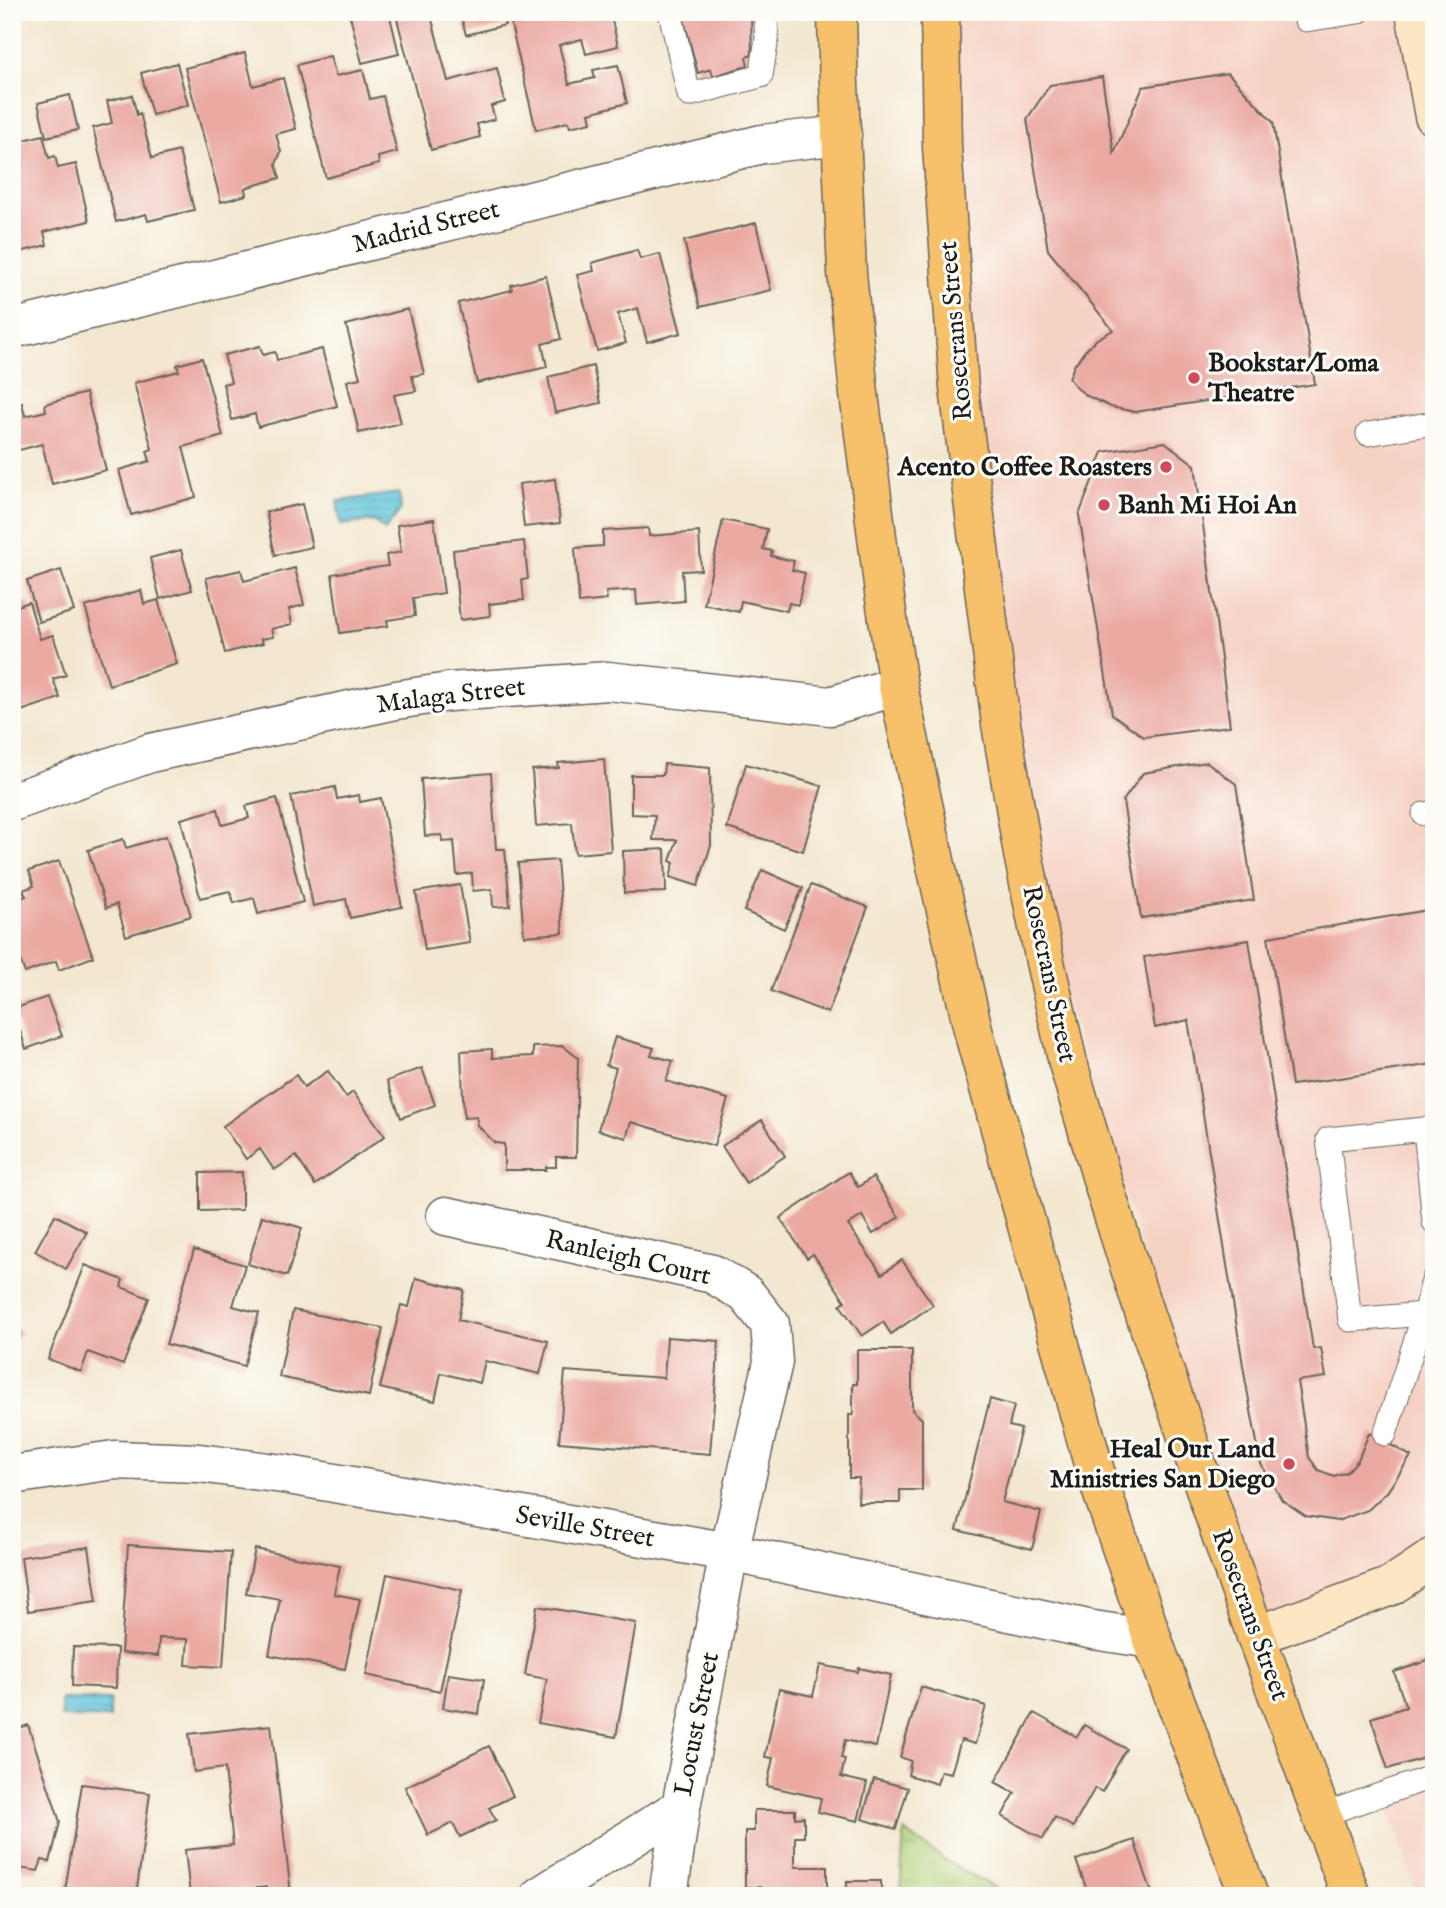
<svg xmlns="http://www.w3.org/2000/svg" width="1446" height="1908" font-family="'IM FELL English',serif">
<style>
.built{fill:#f6d2c4}
.grass{fill:url(#grass-tufts);stroke:#66764a;stroke-width:2}
.water{fill:url(#water-rules);stroke:#3e707c;stroke-width:2}
.building{fill:#eaa9a1}
.lines{fill:none;stroke-linecap:round;stroke-linejoin:round}
.lane-casing{stroke:#67635b;stroke-width:25}
.street-casing{stroke:#67635b;stroke-width:41}
.secondary-casing{stroke:#67635b;stroke-width:41}
.primary-casing{stroke:#67635b;stroke-width:41}
.lane{stroke:#fff;stroke-width:23}
.street{stroke:#fff;stroke-width:38}
.secondary{stroke:#fce6c4;stroke-width:38}
.primary{stroke:#f7c06b;stroke-width:38}
.poi-dot{fill:#d1495b;stroke:#fdfcf7;stroke-width:2.5}
.labels{text-anchor:middle;dominant-baseline:central;stroke-width:6;stroke-linejoin:round;paint-order:stroke}
.street-label{font-size:26px;fill:#1c1c1c;stroke:#fdfcf7}
.poi-label{font-size:26px;font-weight:bold;fill:#1c1c1c;stroke:#fdfcf7;text-anchor:start}
</style>
<defs>
<pattern id="grass-tufts" width="24" height="20" patternUnits="userSpaceOnUse" patternTransform="scale(1.75)"><rect width="24" height="20" fill="#afd078"/><path d="M3 7l-1-3M5 7V3M7 7l1-3M15 17l-1-3M17 17v-4M19 17l1-3" fill="none" stroke="#96b267"/></pattern>
<pattern id="water-rules" width="6" height="5" patternUnits="userSpaceOnUse" patternTransform="scale(1.75)"><rect width="6" height="5" fill="#5fc5dd"/><path d="M0 2.5h6" fill="none" stroke="#52a9bd"/></pattern>
</defs>
<rect width="100%" height="100%" fill="#fdfcf7"/>
<filter id="ink" filterUnits="userSpaceOnUse"><feTurbulence type="fractalNoise" baseFrequency=".0143" numOctaves="2"/><feDisplacementMap in="SourceGraphic" scale="14" xChannelSelector="R" yChannelSelector="G"/><feConvolveMatrix kernelMatrix="1 2 1 2 8 2 1 2 1" color-interpolation-filters="sRGB"/></filter>
<filter id="wash" filterUnits="userSpaceOnUse"><feTurbulence type="fractalNoise" baseFrequency=".00686" numOctaves="4" result="noise"/><feDisplacementMap in="SourceGraphic" scale="28" xChannelSelector="R" yChannelSelector="G"/><feGaussianBlur stdDeviation="1.57" result="paint"/><feColorMatrix in="noise" values="0 0 0 0 0 0 0 0 0 0 0 0 0 0 0 0 0 1.4 0 .05"/><feComposite in="paint" operator="in"/></filter>
<g filter="url(#wash)">
<rect width="100%" height="100%" fill="#f3e7cf"/>
<g class="built">
<polygon points="945,12 1409,12 1434,175 1434,1551 1259,1630 1043,925 972,450"/>
<polygon points="1434,1765 1434,1896 1418,1896 1379,1782"/>
</g>
<polygon class="grass" points="904,1831 948,1862 1010,1896 900,1896"/>
<g class="water">
<polygon points="399,493 401,509 385,530 374,521 341,525 337,501"/>
<polygon points="61,1699 110,1700 110,1718 61,1717"/>
</g>
<g id="blocks">
<g class="building">
<polygon points="349,12 389,12 399,54 362,63"/>
<polygon points="407,12 430,12 448,81 497,68 505,102 491,106 495,119 477,124 480,137 431,150 396,15"/>
<polygon points="460,12 501,12 505,25 466,35"/>
<polygon points="508,12 610,12 618,46 586,54 582,39 559,45 569,84 595,78 593,70 618,65 627,103 589,113 591,122 570,127 568,122 536,130"/>
<polygon points="682,12 751,12 752,55 746,57 748,66 713,76 711,69 698,73"/>
<polygon points="245,53 253,86 283,78 296,129 276,134 281,152 276,164 280,178 245,188 246,195 221,202 185,68"/>
<polygon points="330,56 336,76 363,70 370,99 383,96 397,152 378,157 379,164 326,178 297,65"/>
<polygon points="177,63 188,105 152,115 141,73"/>
<polygon points="1228,73 1273,122 1315,384 1135,412 1111,407 1087,396 1077,388 1069,378 1075,364 1085,351 1097,339 1113,330 1048,250 1027,119 1050,85 1102,77 1114,153 1143,87"/>
<polygon points="70,95 78,130 46,137 38,103"/>
<polygon points="132,95 137,115 140,113 152,158 179,151 194,210 148,221 146,214 116,222 93,128 112,123 107,101"/>
<polygon points="43,135 49,158 55,156 58,168 76,164 89,221 44,232 47,245 12,254 12,143"/>
<polygon points="756,223 771,290 700,307 684,241"/>
<polygon points="637,250 640,259 660,254 681,333 647,342 638,308 618,314 626,343 597,351 577,275 594,271 592,263"/>
<polygon points="546,276 561,339 542,344 547,367 477,383 458,303 512,290 511,285"/>
<polygon points="408,309 424,374 412,376 416,391 394,395 401,423 359,433 347,381 360,378 346,325"/>
<polygon points="260,346 263,355 275,352 277,360 322,349 337,406 258,427 255,414 232,420 223,384 231,382 224,355"/>
<polygon points="202,358 223,436 183,447 196,497 131,515 119,470 150,461 147,451 152,449 134,383 179,371 177,365"/>
<polygon points="593,366 601,403 555,413 548,377"/>
<polygon points="86,393 106,470 52,484 42,444 12,452 12,405 22,403 25,416 46,411 45,404"/>
<polygon points="1165,442 1195,465 1230,726 1144,737 1112,714 1079,515 1103,452"/>
<polygon points="555,479 560,523 524,527 519,484"/>
<polygon points="302,504 312,547 275,555 266,512"/>
<polygon points="434,519 444,593 413,598 415,616 387,620 388,626 340,633 332,574 388,566 386,555 401,552 397,525"/>
<polygon points="723,520 767,529 763,549 772,551 771,556 794,561 792,570 805,573 798,605 789,603 787,611 741,601 739,612 704,604"/>
<polygon points="648,528 649,536 699,532 701,570 682,571 684,601 637,605 636,590 606,592 607,600 579,603 575,548 603,546 603,531"/>
<polygon points="524,541 528,579 522,580 524,600 489,604 490,616 460,620 453,550"/>
<polygon points="181,550 192,590 160,599 150,558"/>
<polygon points="295,568 304,605 289,609 292,624 271,629 273,637 261,639 263,643 225,653 206,578 241,570 244,581"/>
<polygon points="61,570 74,611 39,622 27,581"/>
<polygon points="141,590 144,604 158,600 177,664 109,685 85,607"/>
<polygon points="29,602 40,639 53,635 66,675 53,679 60,698 12,714 12,608"/>
<polygon points="604,759 611,851 575,854 572,823 536,826 532,770 559,768 558,763"/>
<polygon points="1207,762 1236,784 1254,900 1141,918 1123,801 1143,773"/>
<polygon points="664,764 710,768 711,845 698,886 670,877 674,863 670,861 677,840 653,840 655,815 631,814 631,775 663,775"/>
<polygon points="746,764 822,786 803,851 727,828"/>
<polygon points="491,773 496,849 505,849 510,906 493,907 492,889 473,891 472,873 457,875 454,841 442,842 442,835 425,836 421,779"/>
<polygon points="335,787 337,799 359,795 360,802 381,798 402,907 350,918 346,899 313,906 291,796"/>
<polygon points="277,798 303,902 258,914 254,898 234,903 230,891 200,898 181,819 218,809 222,825 249,818 246,806"/>
<polygon points="166,836 191,916 126,936 117,904 106,908 88,850 123,839 126,848"/>
<polygon points="665,849 666,892 624,893 623,851"/>
<polygon points="557,860 563,933 524,936 518,863"/>
<polygon points="59,861 93,957 59,970 56,961 25,973 12,937 12,900 26,896 23,890 34,886 29,871"/>
<polygon points="762,870 803,888 784,929 744,911"/>
<polygon points="460,885 470,943 425,950 416,892"/>
<polygon points="811,885 868,907 828,1013 771,991"/>
<polygon points="1434,909 1434,1064 1292,1085 1268,937"/>
<polygon points="1249,940 1313,1349 1321,1348 1326,1377 1297,1381 1309,1457 1318,1470 1334,1476 1347,1472 1358,1460 1369,1433 1411,1456 1387,1492 1368,1510 1337,1521 1306,1516 1282,1500 1261,1464 1246,1384 1188,1020 1155,1028 1144,957"/>
<polygon points="47,997 62,1036 26,1049 13,1009"/>
<polygon points="615,1037 654,1048 651,1055 673,1061 666,1081 728,1099 714,1146 631,1122 626,1138 598,1130 616,1068 606,1065"/>
<polygon points="563,1046 578,1058 576,1157 556,1157 556,1167 546,1167 546,1170 504,1170 504,1144 495,1143 477,1125 477,1117 464,1118 461,1051 492,1049 492,1058 533,1056 533,1047"/>
<polygon points="422,1068 435,1105 401,1118 387,1081"/>
<polygon points="328,1071 346,1097 353,1092 385,1136 315,1185 296,1156 274,1170 260,1149 246,1159 223,1126 296,1075 304,1087"/>
<polygon points="762,1120 785,1156 746,1183 722,1146"/>
<polygon points="242,1172 242,1210 200,1211 200,1173"/>
<polygon points="849,1172 858,1187 873,1177 899,1217 873,1234 862,1216 848,1225 882,1274 902,1260 933,1305 891,1334 883,1322 862,1336 840,1305 845,1301 813,1254 807,1258 780,1218"/>
<polygon points="55,1215 87,1232 66,1269 35,1251"/>
<polygon points="262,1216 302,1228 287,1276 248,1264"/>
<polygon points="194,1250 245,1265 233,1306 259,1313 244,1366 166,1344"/>
<polygon points="85,1265 123,1280 121,1287 149,1298 123,1365 88,1352 81,1372 48,1359"/>
<polygon points="416,1278 464,1290 458,1320 548,1341 540,1374 485,1361 480,1383 441,1373 435,1401 380,1388 401,1305 409,1307"/>
<polygon points="293,1310 383,1328 369,1396 279,1377"/>
<polygon points="12,1325 21,1332 12,1344"/>
<polygon points="667,1337 719,1341 710,1454 559,1442 565,1371 664,1378"/>
<polygon points="857,1350 912,1350 912,1410 922,1419 922,1490 900,1490 900,1503 858,1503 859,1478 849,1478 849,1415 853,1415 853,1384 857,1384"/>
<polygon points="990,1399 1014,1406 1009,1426 1021,1429 1002,1502 1041,1512 1032,1549 957,1530"/>
<polygon points="128,1545 231,1552 223,1667 186,1665 188,1639 159,1638 158,1656 121,1653"/>
<polygon points="89,1547 97,1601 28,1611 21,1557"/>
<polygon points="255,1549 340,1566 334,1594 360,1599 345,1669 269,1655 280,1599 246,1593"/>
<polygon points="387,1574 462,1590 440,1691 366,1675"/>
<polygon points="537,1606 636,1623 616,1737 538,1723 547,1679 525,1675"/>
<polygon points="73,1647 117,1648 116,1688 72,1686"/>
<polygon points="1434,1659 1434,1755 1388,1769 1371,1718 1406,1707 1394,1672"/>
<polygon points="820,1665 858,1672 859,1668 891,1675 876,1747 845,1740 841,1758 845,1759 841,1777 867,1783 858,1821 818,1812 821,1798 767,1786 773,1758 765,1757 779,1689 813,1696"/>
<polygon points="448,1674 484,1679 479,1714 443,1708"/>
<polygon points="921,1687 986,1706 975,1744 961,1740 951,1773 941,1771 937,1784 908,1775 911,1761 900,1757"/>
<polygon points="1034,1713 1077,1737 1084,1725 1126,1749 1102,1792 1095,1788 1073,1827 1055,1817 1043,1839 1002,1816 1015,1793 995,1782"/>
<polygon points="28,1725 60,1822 50,1862 42,1860 38,1871 12,1867 12,1731"/>
<polygon points="271,1725 291,1894 266,1896 266,1887 190,1895 185,1850 233,1845 225,1768 194,1772 189,1734"/>
<polygon points="489,1746 513,1796 489,1808 496,1820 460,1837 453,1823 428,1835 405,1787"/>
<polygon points="874,1779 908,1788 896,1829 862,1819"/>
<polygon points="82,1784 150,1793 136,1896 98,1896 65,1891"/>
<polygon points="754,1810 795,1810 795,1818 804,1817 804,1837 795,1837 795,1867 827,1867 827,1896 761,1896 761,1887 745,1887 745,1831 754,1831"/>
<polygon points="1134,1840 1153,1896 1089,1896 1076,1860"/>
<rect x="847" y="1881" width="34" height="15"/>
</g>
</g>
</g>
<g filter="url(#ink)">
<use href="#blocks" fill-opacity="0" stroke="#67635b" stroke-width="2"/>
<g class="lines">
<g class="lane-casing">
<g id="lane">
<polyline points="670,12 689,95 761,76 767,38 765,12"/>
<polyline points="1306,20 1358,12"/>
<polyline points="1368,434 1434,423"/>
<polyline points="1424,814 1434,813"/>
<polyline points="1434,1128 1328,1139 1350,1320 1424,1314 1434,1278"/>
<polyline points="1425,1129 1434,1222"/>
<polyline points="1385,1434 1424,1314"/>
<polyline points="1322,1815 1434,1776"/>
</g>
</g>
<g class="street-casing">
<g id="street">
<polyline points="12,329 762,144 842,135"/>
<polyline points="12,802 150,753 396,700 449,692 608,681 830,706 898,686"/>
<polyline points="446,1216 713,1274 746,1294 770,1324 773,1362 729,1552 681,1807 668,1896"/>
<polyline points="12,1475 114,1460 199,1463 283,1474 729,1552 1093,1630 1152,1639"/>
<polyline points="540,1896 681,1807"/>
</g>
</g>
<g class="secondary-casing">
<g id="secondary">
<polyline points="1415,12 1434,116"/>
<polyline points="1256,1636 1391,1586 1434,1557"/>
</g>
</g>
<g class="primary-casing">
<g id="primary">
<polyline points="837,12 838,60 847,273 859,394 884,592 898,686 937,870 974,1034 1095,1471 1157,1652 1249,1896"/>
<polyline points="940,12 942,147 959,388 1001,724 1023,854 1045,962 1068,1063 1103,1183 1142,1306 1256,1636 1351,1896"/>
</g>
</g>
<use href="#lane" class="lane"/>
<use href="#street" class="street"/>
<use href="#secondary" class="secondary"/>
<use href="#primary" class="primary"/>
</g>
</g>
<g class="poi-dot">
<circle cx="1194" cy="378" r="7"/>
<circle cx="1166" cy="467" r="7"/>
<circle cx="1104" cy="505" r="7"/>
<circle cx="1289" cy="1464" r="7"/>
</g>
<g class="labels">
<g class="street-label">
<text transform="translate(426 227) rotate(-14)">Madrid Street</text>
<text transform="translate(956 331) rotate(-95)">Rosecrans Street</text>
<text transform="translate(451 696) rotate(-7)">Malaga Street</text>
<text transform="translate(1049 974) rotate(78)">Rosecrans Street</text>
<text transform="translate(628 1258) rotate(13)">Ranleigh Court</text>
<text transform="translate(585 1527) rotate(10)">Seville Street</text>
<text transform="translate(1250 1615) rotate(70)">Rosecrans Street</text>
<text transform="translate(697 1724) rotate(-79)">Locust Street</text>
</g>
<g class="poi-label">
<text x="1208" y="363">Bookstar/Loma<tspan x="1208" dy="30">Theatre</tspan></text>
<text x="1152" y="467" text-anchor="end">Acento Coffee Roasters</text>
<text x="1118" y="505">Banh Mi Hoi An</text>
<text x="1275" y="1449" text-anchor="end">Heal Our Land<tspan x="1275" dy="30">Ministries San Diego</tspan></text>
</g>
</g>
<rect width="1446" height="1908" fill="none" stroke="#fdfcf7" stroke-width="42"/>
</svg>
